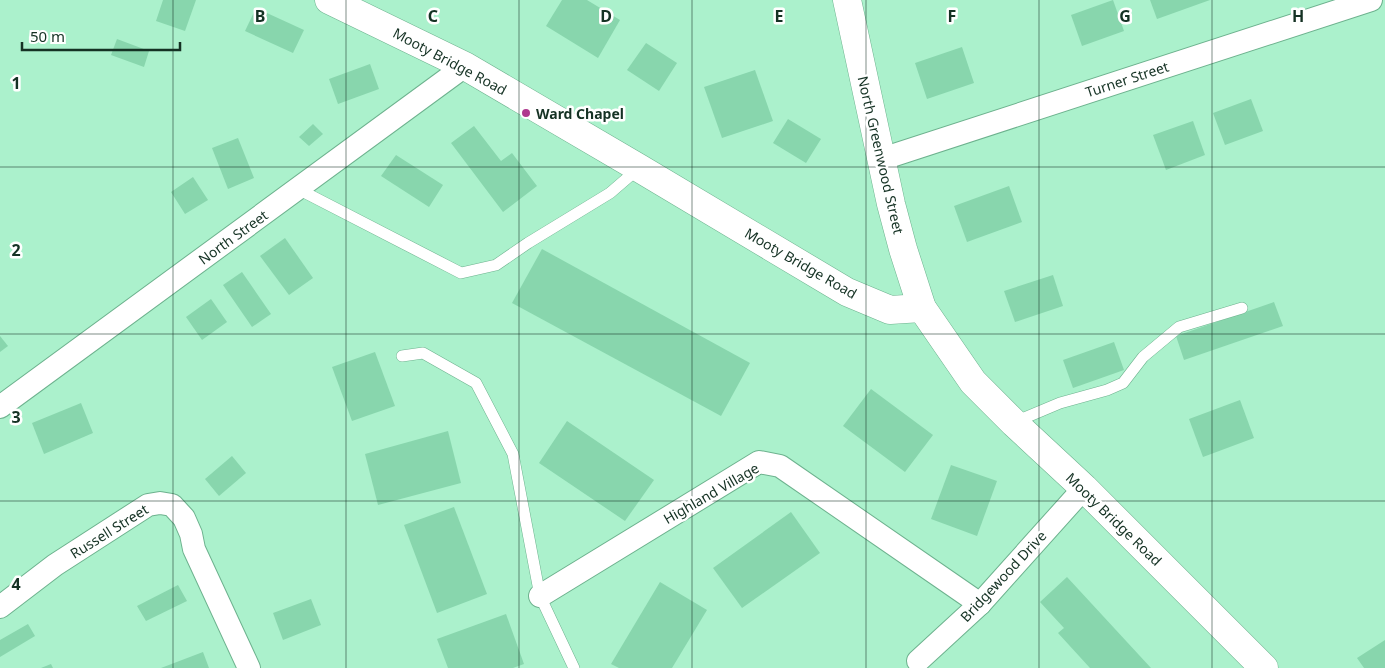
<svg xmlns="http://www.w3.org/2000/svg" width="1385" height="668" font-family="'Noto Sans',sans-serif">
<style>
.building{fill:#88d6ad}
.lines{fill:none;stroke-linecap:round;stroke-linejoin:round}
.lane-casing{stroke:#6db28e;stroke-width:12}
.street-casing{stroke:#6db28e;stroke-width:24}
.secondary-casing{stroke:#6db28e;stroke-width:29}
.lane{stroke:#fff;stroke-width:11}
.street{stroke:#fff;stroke-width:22}
.secondary{stroke:#fff;stroke-width:28}
.grid{fill:none;stroke:#153224;stroke-width:1;stroke-opacity:0.55}
.poi-dot{fill:#af388e;stroke:#fff;stroke-width:2}
.labels{text-anchor:middle;dominant-baseline:central;stroke-width:5;stroke-linejoin:round;paint-order:stroke}
.street-label{font-size:14px;fill:#153224;stroke:#fff}
.poi-label{font-size:14px;font-weight:bold;fill:#153224;stroke:#fff;text-anchor:start}
.grid-label{font-size:16px;text-anchor:middle;font-weight:bold;fill:#153224;stroke:#fff;stroke-width:5;stroke-linejoin:round;paint-order:stroke}
</style>
<rect width="100%" height="100%" fill="#abf1cc"/>
<g class="building">
<polygon points="163,0 196,0 185,31 156,21"/>
<polygon points="562,0 587,0 620,20 598,58 546,26"/>
<polygon points="1113,0 1124,31 1082,46 1071,15"/>
<polygon points="1150,0 1210,0 1157,19"/>
<polygon points="256,8 304,30 293,53 245,31"/>
<polygon points="117,39 149,51 144,67 111,55"/>
<polygon points="646,43 677,63 659,91 627,70"/>
<polygon points="962,47 974,83 927,99 915,63"/>
<polygon points="370,64 379,89 338,104 329,79"/>
<polygon points="755,70 773,121 722,138 704,87"/>
<polygon points="1251,99 1263,131 1225,145 1213,113"/>
<polygon points="788,119 821,139 806,163 773,143"/>
<polygon points="1193,121 1205,155 1166,170 1153,135"/>
<polygon points="313,124 323,134 309,146 299,137"/>
<polygon points="474,126 501,161 512,153 537,186 503,212 451,143"/>
<polygon points="238,138 254,178 228,189 212,148"/>
<polygon points="396,155 443,185 429,207 381,176"/>
<polygon points="193,177 208,200 185,214 171,192"/>
<polygon points="1009,186 1022,222 967,242 954,206"/>
<polygon points="285,238 313,278 289,295 260,256"/>
<polygon points="542,249 750,363 721,416 512,303"/>
<polygon points="242,272 271,314 252,327 223,285"/>
<polygon points="1053,275 1063,306 1015,322 1004,291"/>
<polygon points="211,299 227,322 202,340 186,317"/>
<polygon points="1274,302 1283,326 1184,360 1176,336"/>
<polygon points="0,336 8,346 0,352"/>
<polygon points="1114,342 1124,370 1073,388 1063,360"/>
<polygon points="375,352 395,406 352,421 332,367"/>
<polygon points="871,389 933,435 905,472 843,426"/>
<polygon points="1240,400 1254,438 1203,457 1189,419"/>
<polygon points="81,403 93,433 44,454 32,423"/>
<polygon points="567,421 654,480 625,521 539,463"/>
<polygon points="448,431 461,483 378,505 365,454"/>
<polygon points="232,456 246,473 219,496 205,479"/>
<polygon points="951,465 997,481 977,536 931,519"/>
<polygon points="454,507 487,594 437,613 404,525"/>
<polygon points="791,512 820,553 742,608 713,568"/>
<polygon points="1067,577 1151,668 1090,668 1058,633 1064,628 1040,602"/>
<polygon points="660,582 707,610 672,668 619,668 611,664"/>
<polygon points="178,585 187,601 146,621 137,606"/>
<polygon points="311,599 321,625 283,640 273,613"/>
<polygon points="506,614 524,664 513,668 448,668 437,639"/>
<polygon points="28,624 35,636 0,657 0,640"/>
<polygon points="1385,640 1385,668 1364,668 1357,658"/>
<polygon points="203,652 209,668 161,668"/>
<polygon points="51,664 53,668 41,668"/>
</g>
<g class="lines">
<g class="lane-casing">
<g id="lane">
<polyline points="298,189 461,273 496,265 528,243 610,193 639,168"/>
<polyline points="402,356 423,353 476,383 513,454 540,596 574,668"/>
<polyline points="1015,422 1060,403 1107,390 1123,383 1143,357 1179,327 1242,308"/>
</g>
</g>
<g class="street-casing">
<g id="street">
<polyline points="882,159 1371,0"/>
<polyline points="0,407 465,66"/>
<polyline points="540,596 759,462 780,466 980,604"/>
<polyline points="0,607 55,565 148,505 160,503 172,505 184,518 191,534 194,549 249,668"/>
<polyline points="918,661 980,604 1084,488"/>
</g>
</g>
<g class="secondary-casing">
<g id="secondary">
<polyline points="329,0 465,66 639,168 847,292 890,310 922,308"/>
<polyline points="847,0 891,204 903,249 922,308 973,382 1014,423 1084,488 1264,668"/>
</g>
</g>
<use href="#lane" class="lane"/>
<use href="#street" class="street"/>
<use href="#secondary" class="secondary"/>
</g>
<path class="grid" d="M 173,0 L 173,668M 346,0 L 346,668M 519,0 L 519,668M 692,0 L 692,668M 866,0 L 866,668M 1039,0 L 1039,668M 1212,0 L 1212,668M 0,167 L 1385,167M 0,334 L 1385,334M 0,501 L 1385,501"/>
<circle class="poi-dot" cx="526" cy="113" r="5"/>
<g class="labels">
<g class="street-label">
<text transform="translate(450 61) rotate(28)">Mooty Bridge Road</text>
<text transform="translate(1127 79) rotate(-18)">Turner Street</text>
<text transform="translate(881 155) rotate(77)">North Greenwood Street</text>
<text transform="translate(233 237) rotate(-36)">North Street</text>
<text transform="translate(801 263) rotate(30)">Mooty Bridge Road</text>
<text transform="translate(711 493) rotate(-30)">Highland Village</text>
<text transform="translate(1114 519) rotate(44)">Mooty Bridge Road</text>
<text transform="translate(109 531) rotate(-32)">Russell Street</text>
<text transform="translate(1003 576) rotate(-47)">Bridgewood Drive</text>
</g>
<g class="poi-label">
<text x="536" y="113">Ward Chapel</text>
</g>
</g>
<g class="grid-label">
<text x="260" y="22">B</text>
<text x="433" y="22">C</text>
<text x="606" y="22">D</text>
<text x="779" y="22">E</text>
<text x="952" y="22">F</text>
<text x="1125" y="22">G</text>
<text x="1298" y="22">H</text>
<text x="16" y="89">1</text>
<text x="16" y="256">2</text>
<text x="16" y="423">3</text>
<text x="16" y="590">4</text>
</g>
<path d="M22 42v8h158v-8" fill="none" stroke="#153224" stroke-width="2.5"/>
<text x="30" y="42" font-size="15" fill="#153224" stroke="#ffffff" stroke-width="4" paint-order="stroke">50 m</text>
</svg>
